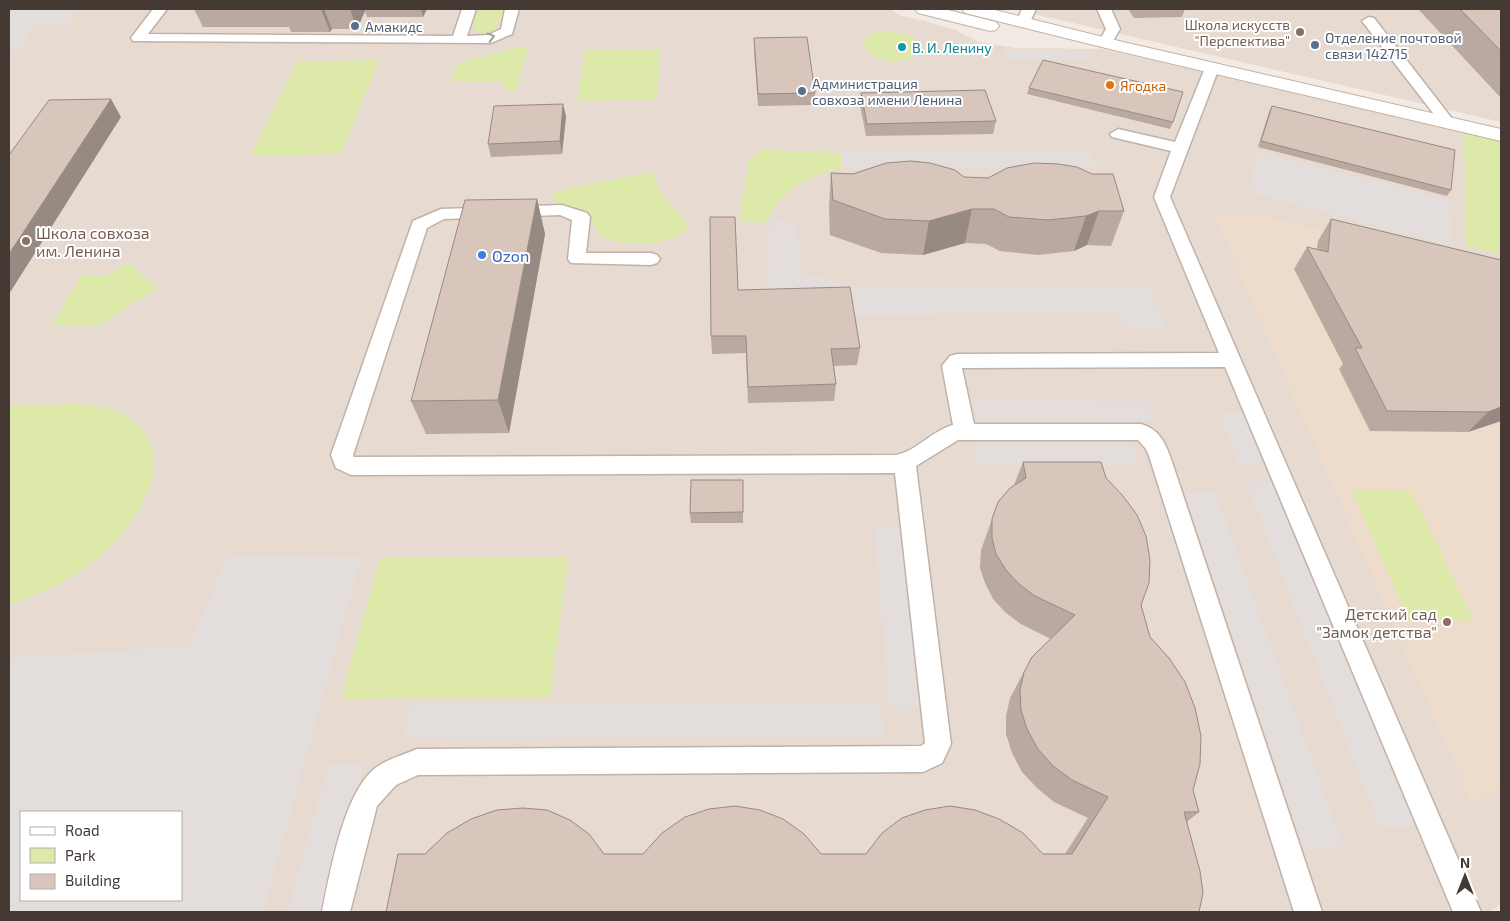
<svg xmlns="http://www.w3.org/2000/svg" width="1510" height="921" font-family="'Exo 2',sans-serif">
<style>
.residential{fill:#e7dad1;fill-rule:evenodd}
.education{fill:#eddbcc}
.green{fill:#dce9a9}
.parking{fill:#e3dedc;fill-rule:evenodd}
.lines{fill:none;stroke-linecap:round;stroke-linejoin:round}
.service-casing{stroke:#c1b2a8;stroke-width:3}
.minor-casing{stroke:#c1b2a8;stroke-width:2}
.service{fill:#fff;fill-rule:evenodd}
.minor{fill:#fff;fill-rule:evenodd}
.wall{fill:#baa9a1}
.shaded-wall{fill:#978a83}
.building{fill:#d8c5bb;stroke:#978a83}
.oneway{stroke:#a29c99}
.service-dot{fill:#5c6f8a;stroke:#fff;stroke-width:2}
.education-dot{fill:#8d6e63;stroke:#fff;stroke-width:2}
.culture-dot{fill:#0f9aa8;stroke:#fff;stroke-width:2}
.food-dot{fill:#e8710a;stroke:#fff;stroke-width:2}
.shop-dot{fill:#3f7fe0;stroke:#fff;stroke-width:2}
.labels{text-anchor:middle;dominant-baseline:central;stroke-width:4;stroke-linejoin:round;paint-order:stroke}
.far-education-label{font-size:14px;fill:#785e54;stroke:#fff;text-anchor:end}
.far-service-label{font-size:14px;fill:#4e5e75;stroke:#fff;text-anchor:start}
.far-culture-label{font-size:14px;fill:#0d838f;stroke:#fff;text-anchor:start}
.far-food-label{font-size:14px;fill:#c56008;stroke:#fff;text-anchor:start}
.education-label{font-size:16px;fill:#785e54;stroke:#fff;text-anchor:start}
.shop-label{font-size:16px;fill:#366cbe;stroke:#fff;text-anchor:start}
</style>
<rect width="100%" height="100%" fill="#f2eae3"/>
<g class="residential">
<path d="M 9,9 L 890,9 L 901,16 L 925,21 L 957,31 L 979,42 L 1015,48 L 1102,49 L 1464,131 L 1466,246 L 1501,255 L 1501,904 L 1489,912 L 9,912 ZM 21,812 L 181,812 L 181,900 L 21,900 Z"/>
<polygon points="1013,9 1501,9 1501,122"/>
</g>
<polygon class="education" points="1259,214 1501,278 1501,788 1472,804 1215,217"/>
<g class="green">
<path d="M 478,9 L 504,9 C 499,25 493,41 473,29 L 472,25 Z"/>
<path d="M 882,31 L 910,35 L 920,44 L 921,49 C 909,67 878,63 865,50 L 864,40 L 874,33 Z"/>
<polygon points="519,47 528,47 516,92 506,91 503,82 452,81 457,63"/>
<polygon points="585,50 660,50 657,99 577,101"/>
<polygon points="379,60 341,154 250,156 297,62"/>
<polygon points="1464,131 1501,140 1501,255 1466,246"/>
<path d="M 762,150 L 841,153 L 842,168 C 808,174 779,191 765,224 L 751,220 L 744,223 L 740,214 L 749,160 Z"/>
<path d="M 651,172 C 655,179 658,187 663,194 C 672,209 683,212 688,230 C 660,248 631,246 600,237 C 587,212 582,209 555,202 L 552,192 Z"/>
<polygon points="129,263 157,288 98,326 52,325 81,276 106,275"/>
<path d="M 77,404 C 89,406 104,406 115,410 C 185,443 146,513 105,552 C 79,576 42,595 9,604 L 9,406 Z"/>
<polygon points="1351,489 1411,491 1474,621 1408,619"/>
<polygon points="380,558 568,558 550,697 341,699"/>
</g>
<g class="parking">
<polygon points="9,9 79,9 66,26 38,26 31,32 21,49 9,49"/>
<polygon points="1003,49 1089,50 1092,60 1005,59"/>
<polygon points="1258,152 1450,200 1451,246 1249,192"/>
<polygon points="841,153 1091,153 1097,168 842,168"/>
<polygon points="770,221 796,222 802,274 840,281 843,293 768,290"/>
<polygon points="1148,287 1168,329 1128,328 1117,311 854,316 847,288"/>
<polygon points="964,401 1147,402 1153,421 968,420"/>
<polygon points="1219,413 1248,413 1269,464 1239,464"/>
<polygon points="974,444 1132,445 1139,466 977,465"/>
<polygon points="1246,482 1276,482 1418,827 1380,827"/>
<polygon points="1185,492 1215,492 1344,849 1305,849"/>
<polygon points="874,527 903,527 923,710 890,710"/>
<path d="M 228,555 L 361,557 L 263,912 L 9,912 L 9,657 L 189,647 ZM 21,812 L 181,812 L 181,900 L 21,900 Z"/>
<polygon points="411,704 881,704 884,738 404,738"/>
<polygon points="329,764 364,764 326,912 287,912"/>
</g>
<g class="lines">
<g class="service-casing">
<g id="service">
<polygon points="153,9 167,9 148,34 453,36 462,9 476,9 467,36 488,35 501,29 505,9 519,9 512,34 491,43 133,41 131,38"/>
<polygon points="1022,9 1036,9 1028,26 1023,27 1016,23"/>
<polygon points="1097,9 1111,9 1120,29 1110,46 1105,47 1098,43 1106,29"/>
<polygon points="1369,17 1374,18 1453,120 1456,123 1453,126 1443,126 1362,21"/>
<path d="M 1212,64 L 1219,68 L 1170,197 L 1481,912 L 1453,912 L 1225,367 L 962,368 L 974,424 L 1141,424 C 1158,429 1164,440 1170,456 L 1322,912 L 1294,912 L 1149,456 L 1146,449 L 1138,440 L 958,440 L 916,466 L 951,744 L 942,763 L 923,772 L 418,775 L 396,785 L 377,806 L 350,912 L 322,912 C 330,873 344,789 378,766 C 389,759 405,754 417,749 L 921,746 L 925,743 L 895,473 L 351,475 L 336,468 L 331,455 L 413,221 L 441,209 L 562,205 L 587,213 L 590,217 L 586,253 L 651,253 L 657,255 L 660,259 L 657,263 L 651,265 L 571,263 L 568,259 L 572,220 L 560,215 L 444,219 L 427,228 L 353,455 L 354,457 L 896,455 C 917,451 931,431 953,425 L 942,366 L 950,356 L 957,354 L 1219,353 L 1154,197 L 1171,151 L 1112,137 L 1110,134 L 1118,129 L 1175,142 L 1205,68 Z"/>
</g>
</g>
<g class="minor-casing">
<g id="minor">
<polygon points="915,9 944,9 996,22 999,26 996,30 990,31 918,13"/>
<polygon points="962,9 991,9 1119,41 1501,129 1501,141 1118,51 965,13"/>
</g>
</g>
<use href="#service" class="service"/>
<use href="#minor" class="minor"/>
</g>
<g class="wall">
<polygon points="194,9 427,9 423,17 367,17 365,11 357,29 332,29 330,32 291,32 289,27 203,27"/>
<polygon points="1128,9 1185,9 1182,17 1134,18"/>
<polygon points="1418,9 1501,9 1501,98"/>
<polygon points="754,38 815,93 814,105 758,106 754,51"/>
<polygon points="1029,88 1173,122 1170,129 1027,94"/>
<polygon points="861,93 996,121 993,134 866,136 860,105"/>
<polygon points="1272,106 1451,190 1447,196 1258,147 1269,112"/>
<polygon points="566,116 562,154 491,157 488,144"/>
<polygon points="831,173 964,177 1124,211 1111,246 1087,245 1074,251 1038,255 1000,251 986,244 965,243 923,255 881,253 830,235 829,208"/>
<polygon points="537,199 545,234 509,433 426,434 411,401"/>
<polygon points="1331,219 1501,260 1501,421 1468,432 1370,431 1339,369 1343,364 1294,269 1307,247 1317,249 1318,241"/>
<polygon points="738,290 860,348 857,365 834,366 836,384 834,401 748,403 746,353 712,354 711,336"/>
<polygon points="1023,462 1141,605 1199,812 1187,822 1199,912 604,854 1065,854 1088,818 1054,802 1037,788 1022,772 1012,753 1006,734 1006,716 1010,698 1032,657 1051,639 1021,624 1006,613 993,599 985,583 980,568 981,550 998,502 1014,485"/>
<polygon points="743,480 743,523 691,523 690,513"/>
</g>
<g class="shaded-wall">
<polygon points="321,9 324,9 332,29 330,32"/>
<polygon points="350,9 364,9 365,11 357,29"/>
<polygon points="421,9 427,9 423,17"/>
<polygon points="111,99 121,117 9,294 9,254"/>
<polygon points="563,104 566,116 562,154 560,141"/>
<polygon points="537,199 545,234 509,433 498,400"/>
<polygon points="972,209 965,243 923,255 929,221"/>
<polygon points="1099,211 1087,245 1074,251 1086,216"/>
<polygon points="1501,407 1501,421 1468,432 1488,412"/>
</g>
<g class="building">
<polygon points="1460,9 1501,9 1501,51"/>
<polygon points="807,37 815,93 758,94 754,38"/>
<polygon points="1043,60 1183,92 1173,122 1029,88"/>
<polygon points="985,90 996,121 867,124 861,93"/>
<polygon points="111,99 9,254 9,155 49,100"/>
<polygon points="563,104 560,141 488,144 494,106"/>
<polygon points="1272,106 1455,150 1451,190 1261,141"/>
<polygon points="911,161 930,163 955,170 964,177 988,178 1007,168 1034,163 1058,164 1077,167 1092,174 1113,174 1124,211 1099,211 1086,216 1048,220 1009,217 994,209 972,209 929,221 885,219 833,200 831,173 853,174 886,163"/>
<polygon points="537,199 498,400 411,401 465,200"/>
<polygon points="710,217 735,217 738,290 850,287 860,348 831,349 836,384 748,387 746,336 711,336"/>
<polygon points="1331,219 1501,260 1501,407 1488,412 1387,411 1355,348 1362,348 1307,247 1328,252"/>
<polygon points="1023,462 1101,462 1106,478 1123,496 1137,515 1146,536 1150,560 1149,583 1141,605 1150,637 1169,658 1185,682 1195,708 1201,736 1200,764 1193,790 1199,812 1184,812 1200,871 1203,893 1199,912 386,912 398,854 425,854 447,833 471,819 497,810 523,808 547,810 570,820 589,834 604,854 643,854 662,833 685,817 709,809 735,806 760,810 783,819 804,834 821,854 866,854 882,833 902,818 925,810 950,806 975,810 999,819 1023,833 1043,854 1072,854 1108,797 1072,780 1053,766 1038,749 1027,729 1021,710 1020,690 1024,672 1032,657 1075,615 1035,596 1019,584 1006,570 996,554 992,538 992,519 998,502 1010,488 1026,478"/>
<polygon points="691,480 743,480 743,512 690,513"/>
</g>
<defs><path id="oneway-chevron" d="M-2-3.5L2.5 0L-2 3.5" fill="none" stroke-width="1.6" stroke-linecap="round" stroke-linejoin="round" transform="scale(1.25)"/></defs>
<use class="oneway" href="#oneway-chevron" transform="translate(491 37) rotate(-15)"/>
<g class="service-dot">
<circle cx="355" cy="26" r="5"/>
<circle cx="1315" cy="45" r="5"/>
<circle cx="802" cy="91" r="5"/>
</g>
<g class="education-dot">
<circle cx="1300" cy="32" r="5"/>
<circle cx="26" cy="241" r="5"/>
<circle cx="1447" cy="622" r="5"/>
</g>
<circle class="culture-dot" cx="902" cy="47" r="5"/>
<circle class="food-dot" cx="1110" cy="85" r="5"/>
<circle class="shop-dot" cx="482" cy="255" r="5"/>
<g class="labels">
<g class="far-education-label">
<text x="1290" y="24">Школа искусств<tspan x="1290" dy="16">"Перспектива"</tspan></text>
</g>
<g class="far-service-label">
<text x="365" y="26">Амакидс</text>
<text x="1325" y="37">Отделение почтовой<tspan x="1325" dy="16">связи 142715</tspan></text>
<text x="812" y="83">Администрация<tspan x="812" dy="16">совхоза имени Ленина</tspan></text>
</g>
<g class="far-culture-label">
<text x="912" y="47">В. И. Ленину</text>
</g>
<g class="far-food-label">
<text x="1120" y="85">Ягодка</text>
</g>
<g class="education-label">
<text x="36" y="232">Школа совхоза<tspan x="36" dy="18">им. Ленина</tspan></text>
<text x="1437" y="613" text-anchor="end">Детский сад<tspan x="1437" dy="18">"Замок детства"</tspan></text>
</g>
<g class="shop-label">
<text x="492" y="255">Ozon</text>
</g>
</g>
<rect width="1510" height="921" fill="none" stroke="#443933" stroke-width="20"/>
<rect x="20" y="811" width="162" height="90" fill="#ffffff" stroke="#b4b0ad"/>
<rect x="30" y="827" width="25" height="8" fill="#ffffff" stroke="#b4b0ad"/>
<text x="65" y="836" font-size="15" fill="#443933">Road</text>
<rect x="30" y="848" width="25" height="15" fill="#dce9a9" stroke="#b4b0ad"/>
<text x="65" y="861" font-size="15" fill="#443933">Park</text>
<rect x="30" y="874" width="25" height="15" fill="#d8c5bb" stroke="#b4b0ad"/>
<text x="65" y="886" font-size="15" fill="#443933">Building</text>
<g transform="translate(1465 876)" stroke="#ffffff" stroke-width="4" paint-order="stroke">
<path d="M0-4L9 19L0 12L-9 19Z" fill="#443933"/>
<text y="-8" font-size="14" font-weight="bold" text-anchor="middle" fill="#443933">N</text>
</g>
</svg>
